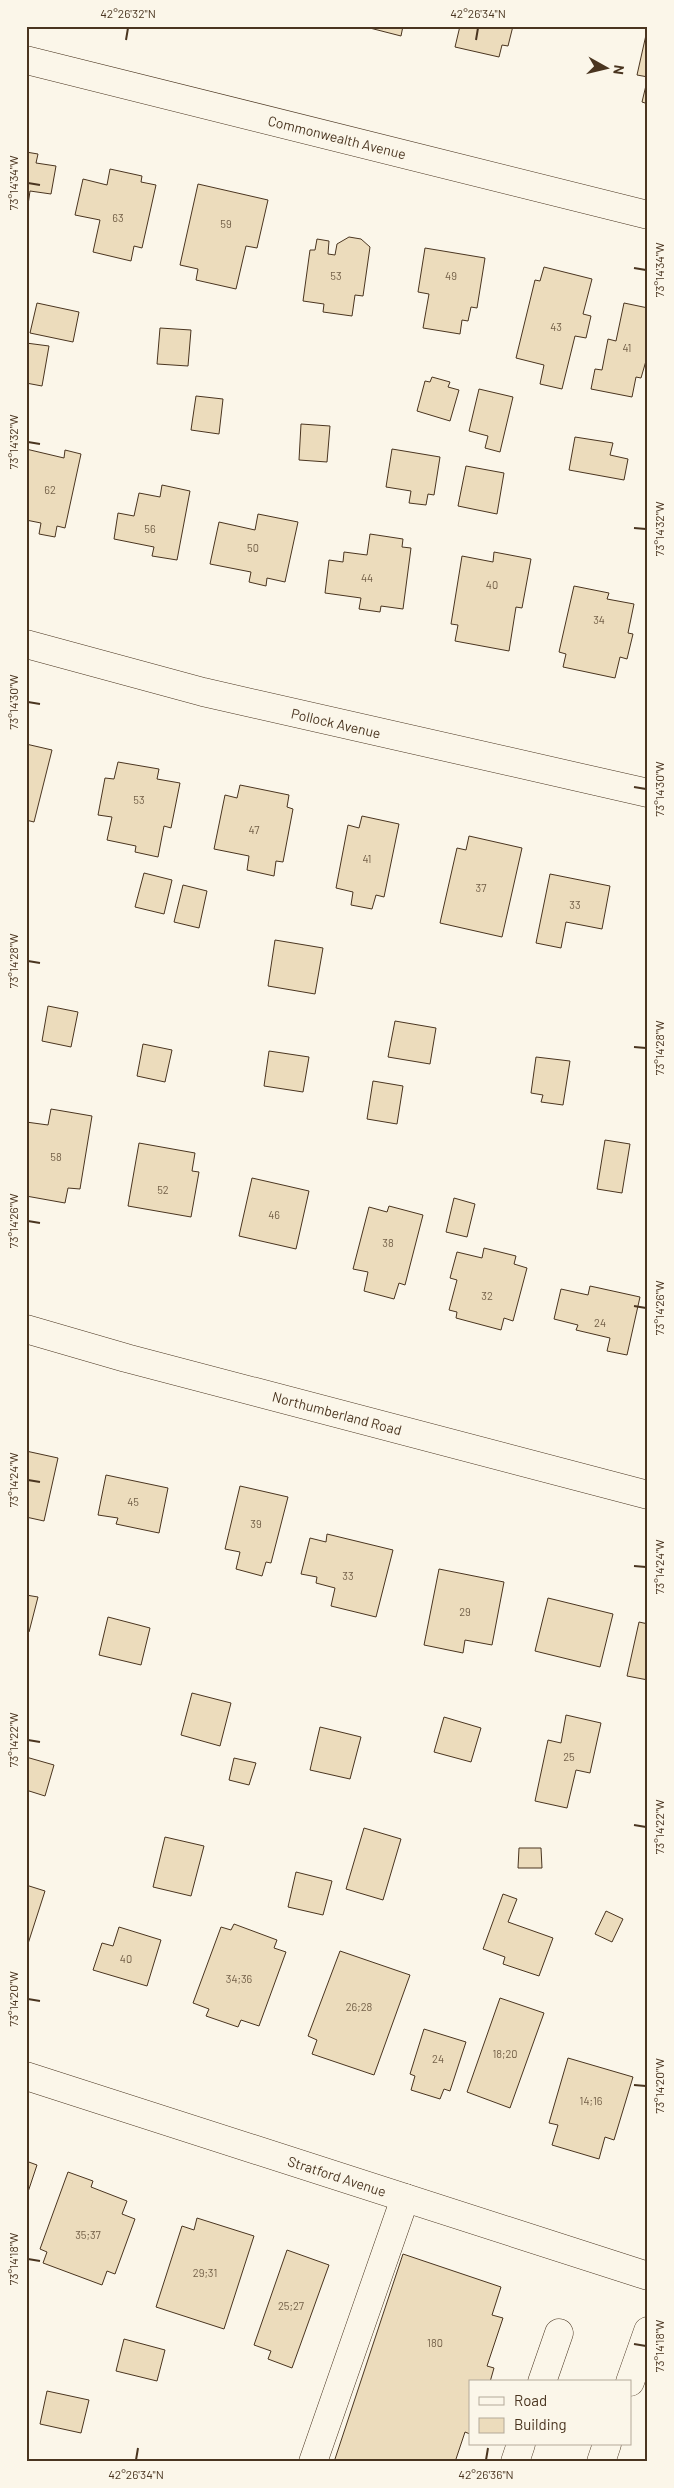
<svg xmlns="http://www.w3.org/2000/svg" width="674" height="2488" font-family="Barlow,sans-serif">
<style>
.building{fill:#ecdcbc;stroke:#4a3520}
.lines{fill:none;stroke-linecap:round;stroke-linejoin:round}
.minor-casing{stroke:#4a3520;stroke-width:29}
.minor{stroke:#fbf6e9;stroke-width:28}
.ticks{fill:none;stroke:#4a3520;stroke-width:2}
.labels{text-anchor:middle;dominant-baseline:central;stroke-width:4;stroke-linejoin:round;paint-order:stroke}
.number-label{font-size:11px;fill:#725f47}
.street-label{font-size:14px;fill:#4a3520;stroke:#fbf6e9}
.neatline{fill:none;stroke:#4a3520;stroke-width:2}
.ticks-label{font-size:12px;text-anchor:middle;fill:#4a3520}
</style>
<rect width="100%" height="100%" fill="#fbf6e9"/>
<g class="building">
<polygon points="362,26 403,26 401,36"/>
<polygon points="460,26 513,26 508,46 502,45 499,57 455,47"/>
<polygon points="648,26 648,104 642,102 648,77 637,75"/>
<polygon points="26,152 38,154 36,163 56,166 51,194 30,191 28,205 26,204"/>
<polygon points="110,169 142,176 141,182 156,185 142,248 134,246 131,261 93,252 100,220 75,215 83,179 107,185"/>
<polygon points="198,184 268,200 257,248 246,246 236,289 196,280 198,269 180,265"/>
<polygon points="349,237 361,239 370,247 363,296 355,295 352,316 323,312 324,304 303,301 310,250 315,250 317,239 329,241 328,254 335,255 337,244"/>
<polygon points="425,248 485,258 477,308 471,307 468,321 462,320 460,334 423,328 429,294 418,292"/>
<polygon points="544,267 592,279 583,314 591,316 586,338 575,336 562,389 540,384 544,365 516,358 535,280 540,281"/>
<polygon points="37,303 79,312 73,342 30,333"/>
<polygon points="624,303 648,308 648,354 641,378 636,377 632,397 591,389 595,369 602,370 608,339 616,341"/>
<polygon points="160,328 191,330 188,366 157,364"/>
<polygon points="26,343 49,346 42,386 26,383"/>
<polygon points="432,377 450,382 448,387 459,390 450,421 417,411 425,381 430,382"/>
<polygon points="479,389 513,397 500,452 485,448 488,436 469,431"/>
<polygon points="196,396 223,399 219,434 191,430"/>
<polygon points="301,424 330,426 327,462 299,460"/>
<polygon points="575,437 613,443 610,455 628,459 624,480 569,470"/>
<polygon points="26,449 64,458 65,450 81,454 65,528 57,526 55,537 39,534 41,523 26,520"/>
<polygon points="392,449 440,457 434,495 428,494 426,505 409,503 411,491 386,487"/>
<polygon points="466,466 504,473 497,514 458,506"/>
<polygon points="162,485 190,491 177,560 152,556 154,547 114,539 118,513 134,516 139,493 160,497"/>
<polygon points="258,514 298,522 285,582 267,578 266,586 249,582 251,572 210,564 219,522 255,530"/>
<polygon points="370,534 403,539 402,547 411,548 403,609 381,606 380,612 359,609 361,598 325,593 329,560 343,562 344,552 367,555"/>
<polygon points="494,552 531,559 522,608 516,607 509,651 455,641 458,625 451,624 462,556 493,562"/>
<polygon points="574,586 609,593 607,599 634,604 628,633 633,634 627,659 620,657 615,678 563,667 566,654 559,652"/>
<polygon points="26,744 52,750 34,822 26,820"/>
<polygon points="118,762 159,769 157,779 180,783 171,828 164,826 158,857 135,852 136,846 107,840 112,817 98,815 105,778 114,779"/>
<polygon points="240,785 289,795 287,807 293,809 283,862 276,861 274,876 247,870 249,856 214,849 225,795 237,798"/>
<polygon points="362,816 399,824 384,897 376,895 372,909 351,905 353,892 336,888 348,825 359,828"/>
<polygon points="469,836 522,848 502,937 440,923 457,848 466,850"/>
<polygon points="144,873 172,880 164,914 135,907"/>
<polygon points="550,874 610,886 602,929 566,922 561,948 536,943"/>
<polygon points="183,885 207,891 199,928 174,922"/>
<polygon points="275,940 323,948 315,994 268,986"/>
<polygon points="48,1006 78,1012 71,1047 42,1041"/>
<polygon points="395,1021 436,1028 430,1064 388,1057"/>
<polygon points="143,1044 172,1050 165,1082 137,1076"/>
<polygon points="269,1051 309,1057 303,1092 264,1086"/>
<polygon points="536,1057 570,1061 563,1105 541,1102 543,1095 531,1093"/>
<polygon points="373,1081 403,1086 397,1124 367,1119"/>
<polygon points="51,1109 92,1116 80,1189 68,1188 65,1203 26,1196 26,1122 48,1125"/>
<polygon points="605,1140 630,1144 622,1193 597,1189"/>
<polygon points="139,1143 195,1153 192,1171 199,1172 191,1217 128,1206"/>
<polygon points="252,1178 309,1191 296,1249 239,1236"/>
<polygon points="454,1198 475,1204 467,1237 446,1232"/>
<polygon points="389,1206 423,1215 405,1285 399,1283 394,1299 364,1291 368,1272 353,1269 369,1207 387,1212"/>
<polygon points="484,1248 516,1256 514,1264 527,1268 513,1321 504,1318 501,1330 456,1318 457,1312 449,1310 457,1280 450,1278 457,1252 482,1258"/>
<polygon points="590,1286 640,1297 627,1355 607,1351 610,1338 576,1330 578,1325 554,1319 561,1289 588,1295"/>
<polygon points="26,1451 58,1458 44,1521 26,1517"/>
<polygon points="106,1475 168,1488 159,1533 116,1524 118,1518 98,1515"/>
<polygon points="240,1486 288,1497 271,1563 266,1562 262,1576 236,1569 240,1552 225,1549"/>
<polygon points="327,1534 393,1550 376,1617 331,1606 335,1588 316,1583 317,1577 301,1574 310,1538 326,1542"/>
<polygon points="439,1569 504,1582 492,1645 465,1640 463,1653 424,1645"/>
<polygon points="26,1595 38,1597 29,1632 26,1632"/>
<polygon points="548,1598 613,1614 600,1667 535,1651"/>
<polygon points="108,1617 150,1628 141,1665 99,1655"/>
<polygon points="639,1622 648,1624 648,1680 627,1676"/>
<polygon points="192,1693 231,1703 220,1746 181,1735"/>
<polygon points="566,1715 601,1723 590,1773 576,1770 567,1808 535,1801 548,1740 561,1743"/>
<polygon points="444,1717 481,1728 471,1762 434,1752"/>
<polygon points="320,1727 361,1737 350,1779 310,1770"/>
<polygon points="26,1757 54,1765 45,1796 26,1790"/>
<polygon points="234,1758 256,1763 249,1785 229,1780"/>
<polygon points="364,1828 401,1839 383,1900 346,1889"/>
<polygon points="165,1837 204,1846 191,1896 153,1887"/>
<polygon points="519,1848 541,1848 542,1868 518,1868"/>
<polygon points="296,1872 332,1881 323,1915 288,1907"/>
<polygon points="26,1885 45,1891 26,1950"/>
<polygon points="503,1894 517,1899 508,1922 553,1938 539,1976 503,1964 505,1957 483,1949"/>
<polygon points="606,1911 623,1919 612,1942 595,1934"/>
<polygon points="234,1924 277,1940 274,1948 286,1952 259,2026 241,2020 238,2027 206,2016 209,2009 193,2003 221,1927 231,1930"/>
<polygon points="119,1927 161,1940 147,1986 93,1970 102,1943 113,1946"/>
<polygon points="340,1951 410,1975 374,2075 312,2054 317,2040 308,2036"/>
<polygon points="500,1998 544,2013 510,2108 467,2092"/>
<polygon points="424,2029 466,2042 450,2091 444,2089 440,2099 411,2090 415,2076 410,2074"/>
<polygon points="568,2058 633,2077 614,2140 605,2137 599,2159 552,2145 558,2125 549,2123"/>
<polygon points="26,2161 37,2165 26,2198"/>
<polygon points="68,2172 93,2181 91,2187 127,2201 122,2214 135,2219 115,2274 107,2271 102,2285 43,2263 47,2252 40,2249"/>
<polygon points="197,2218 254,2236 224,2329 156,2307 182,2226 194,2230"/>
<polygon points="287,2250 329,2265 292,2368 268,2359 271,2351 254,2345"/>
<polygon points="403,2254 501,2287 492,2315 503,2318 487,2366 494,2368 490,2382 470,2382 470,2434 465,2432 455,2462 334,2462"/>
<polygon points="124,2339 165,2350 157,2381 116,2371"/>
<polygon points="47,2391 89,2400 81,2433 40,2424"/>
</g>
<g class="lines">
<g class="minor-casing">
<g id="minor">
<polyline points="26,60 648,215"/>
<polyline points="26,644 203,692 648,793"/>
<polyline points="26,1329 126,1358 648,1495"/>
<polyline points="26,2076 648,2276"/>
<polyline points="542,2382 559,2333"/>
<polyline points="630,2382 648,2331"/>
<polyline points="313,2462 405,2198"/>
<polyline points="515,2462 521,2444"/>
<polyline points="601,2462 607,2444"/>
</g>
</g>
<use href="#minor" class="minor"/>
</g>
<path class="ticks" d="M 126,40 L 128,28M 476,40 L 478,28M 28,183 L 40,185M 634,268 L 646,270M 28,442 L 40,444M 634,528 L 646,529M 28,702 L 40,704M 634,787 L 646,789M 28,961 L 40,963M 634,1047 L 646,1048M 28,1221 L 40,1223M 634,1306 L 646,1308M 28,1480 L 40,1482M 634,1566 L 646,1567M 28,1740 L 40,1742M 634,1825 L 646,1827M 28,1999 L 40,2001M 634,2085 L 646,2086M 28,2259 L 40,2261M 634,2344 L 646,2346M 136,2460 L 138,2448M 486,2460 L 488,2448"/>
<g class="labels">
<g class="number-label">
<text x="118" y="217">63</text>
<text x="226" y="223">59</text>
<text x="336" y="275">53</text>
<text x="451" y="275">49</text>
<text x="556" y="326">43</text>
<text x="627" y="347">41</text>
<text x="50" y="489">62</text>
<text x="150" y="528">56</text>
<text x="253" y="547">50</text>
<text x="367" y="577">44</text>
<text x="492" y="584">40</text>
<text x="599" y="619">34</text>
<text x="139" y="799">53</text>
<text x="254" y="829">47</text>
<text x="367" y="858">41</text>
<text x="481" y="887">37</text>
<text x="575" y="904">33</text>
<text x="56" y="1156">58</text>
<text x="163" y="1189">52</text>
<text x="274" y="1214">46</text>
<text x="388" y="1242">38</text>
<text x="487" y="1295">32</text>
<text x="600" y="1322">24</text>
<text x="133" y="1501">45</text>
<text x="256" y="1523">39</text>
<text x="348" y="1575">33</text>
<text x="465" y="1611">29</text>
<text x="569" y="1756">25</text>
<text x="126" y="1958">40</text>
<text x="239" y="1978">34;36</text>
<text x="359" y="2006">26;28</text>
<text x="505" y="2053">18;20</text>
<text x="438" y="2058">24</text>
<text x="591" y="2100">14;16</text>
<text x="88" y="2234">35;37</text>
<text x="205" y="2272">29;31</text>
<text x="291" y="2305">25;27</text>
<text x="435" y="2342">180</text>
</g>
<g class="street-label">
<text transform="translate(337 137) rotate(14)">Commonwealth Avenue</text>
<text transform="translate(336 723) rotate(13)">Pollock Avenue</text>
<text transform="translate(337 1413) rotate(15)">Northumberland Road</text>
<text transform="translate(337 2176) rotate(18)">Stratford Avenue</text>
</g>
</g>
<rect width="674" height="2488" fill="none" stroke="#fbf6e9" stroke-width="55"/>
<rect x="469" y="2380" width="162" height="65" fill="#fbf6e9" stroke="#b4a999"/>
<rect x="479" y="2397" width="25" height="8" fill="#fbf6e9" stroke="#b4a999"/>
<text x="514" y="2406" font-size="15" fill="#4a3520">Road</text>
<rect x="479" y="2418" width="25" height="15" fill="#ecdcbc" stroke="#b4a999"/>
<text x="514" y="2430" font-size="15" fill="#4a3520">Building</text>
<g transform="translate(606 68) rotate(98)" stroke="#fbf6e9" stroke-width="4" paint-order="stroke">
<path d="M0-4L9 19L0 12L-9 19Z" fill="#4a3520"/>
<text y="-8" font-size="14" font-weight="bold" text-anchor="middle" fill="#4a3520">N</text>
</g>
<rect x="28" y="28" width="618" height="2432" class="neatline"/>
<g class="ticks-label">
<text x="128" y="18">42°26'32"N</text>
<text x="478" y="18">42°26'34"N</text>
<text transform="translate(14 183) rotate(-90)" y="4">73°14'34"W</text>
<text transform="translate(660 270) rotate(-90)" y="4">73°14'34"W</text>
<text transform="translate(14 442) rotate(-90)" y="4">73°14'32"W</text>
<text transform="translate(660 529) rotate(-90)" y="4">73°14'32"W</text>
<text transform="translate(14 702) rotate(-90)" y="4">73°14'30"W</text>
<text transform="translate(660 789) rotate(-90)" y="4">73°14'30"W</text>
<text transform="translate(14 961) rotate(-90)" y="4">73°14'28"W</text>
<text transform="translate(660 1048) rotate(-90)" y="4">73°14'28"W</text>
<text transform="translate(14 1221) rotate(-90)" y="4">73°14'26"W</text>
<text transform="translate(660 1308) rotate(-90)" y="4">73°14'26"W</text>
<text transform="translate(14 1480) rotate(-90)" y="4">73°14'24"W</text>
<text transform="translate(660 1567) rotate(-90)" y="4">73°14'24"W</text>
<text transform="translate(14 1740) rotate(-90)" y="4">73°14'22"W</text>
<text transform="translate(660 1827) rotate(-90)" y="4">73°14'22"W</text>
<text transform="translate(14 1999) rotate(-90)" y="4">73°14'20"W</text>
<text transform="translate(660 2086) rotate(-90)" y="4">73°14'20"W</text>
<text transform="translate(14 2259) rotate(-90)" y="4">73°14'18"W</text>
<text transform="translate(660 2346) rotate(-90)" y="4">73°14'18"W</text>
<text x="136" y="2479">42°26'34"N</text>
<text x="486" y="2479">42°26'36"N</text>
</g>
</svg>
